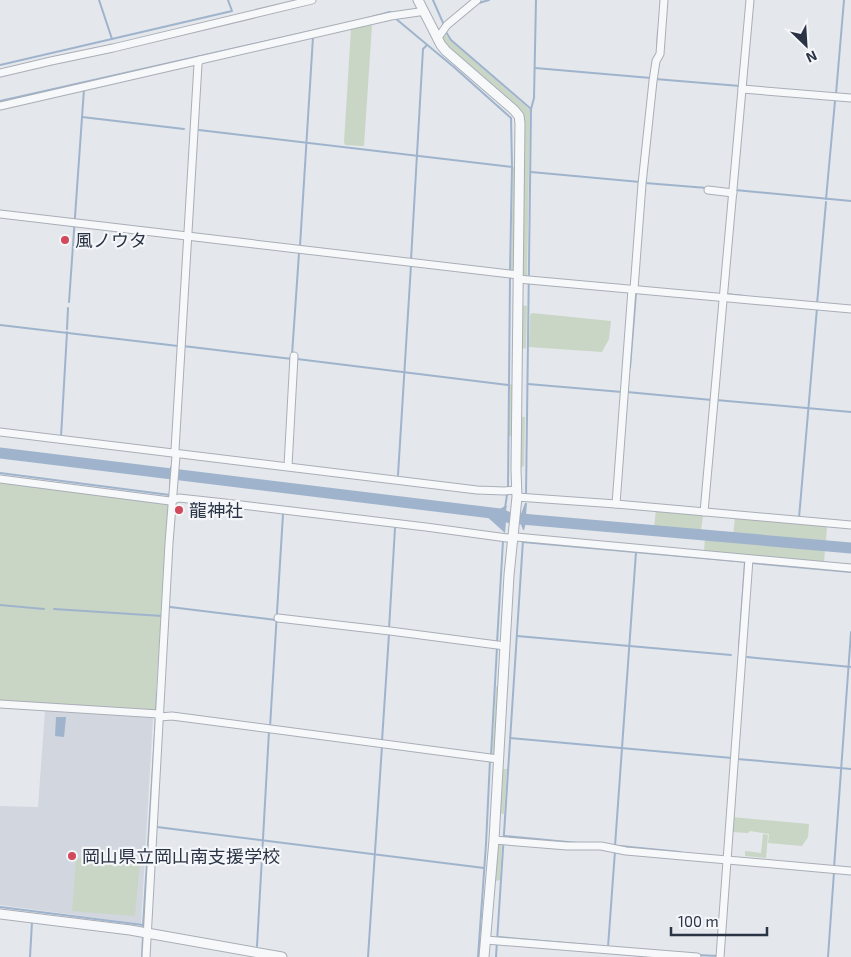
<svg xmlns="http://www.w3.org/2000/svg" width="851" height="957" font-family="'Exo 2','Noto Sans JP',sans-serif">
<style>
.built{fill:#d2d6de}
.green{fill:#c9d6c5}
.water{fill:#9fb4cc}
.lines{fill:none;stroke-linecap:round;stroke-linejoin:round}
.stream{stroke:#9fb4cc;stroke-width:2}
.river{stroke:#9fb4cc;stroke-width:11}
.minor-casing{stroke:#a9aeb7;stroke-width:9}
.tertiary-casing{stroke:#a9aeb7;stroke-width:11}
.minor{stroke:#f7f8fa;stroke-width:7}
.tertiary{stroke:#f7f8fa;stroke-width:9}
.poi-dot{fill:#d1495b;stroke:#f4f6f9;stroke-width:2}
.labels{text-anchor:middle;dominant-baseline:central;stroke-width:4.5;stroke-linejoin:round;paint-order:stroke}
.poi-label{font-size:18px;fill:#2b3445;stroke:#f4f6f9;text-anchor:start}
</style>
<rect width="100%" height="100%" fill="#e4e7ec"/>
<polygon class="built" points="45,711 153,718 141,924 0,905 0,806 38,807"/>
<g class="green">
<polygon points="372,25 364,146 345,145 344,142 351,29"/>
<polygon points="444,33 451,41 530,110 527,277 522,277 523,119 451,51 441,38"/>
<polygon points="513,167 516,167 514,271 513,272 511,271"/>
<polygon points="520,305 527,306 526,348 521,349"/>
<polygon points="532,313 611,321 609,339 602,352 529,347 530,315"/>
<polygon points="510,384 513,385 511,436 508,437"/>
<polygon points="519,417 525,417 524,466 520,468 519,467"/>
<polygon points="0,482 168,504 155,710 0,701"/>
<polygon points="656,510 703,515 701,531 654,527"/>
<polygon points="735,517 827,526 826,542 733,535"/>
<polygon points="705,537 825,549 824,563 704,551"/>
<polygon points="496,686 499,689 495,753 492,756"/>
<polygon points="501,769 507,769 504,814 498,813"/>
<polygon points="732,817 809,824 808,837 802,846 768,843 769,834 750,831 748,833 732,832"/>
<polygon points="763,834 768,835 766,858 745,856 745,851 761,853"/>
<polygon points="497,842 502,842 500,880 496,881 495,884"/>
<polygon points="82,857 140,861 135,916 72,911 76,861"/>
</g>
<g class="water">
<polygon points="525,503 527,503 526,515 528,517 528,522 526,523 524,530 523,530 520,522 507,521 506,522 505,533 484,514 485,509 498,510 505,506 507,506 506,510 508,515 521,514"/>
<polygon points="56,717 66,717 64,737 55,736"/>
</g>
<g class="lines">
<g class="stream">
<polyline points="99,0 112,39"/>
<polyline points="433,0 444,25"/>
<polyline points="479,3 489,0"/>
<polyline points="368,18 390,12 392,14"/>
<polyline points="395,18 455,68 511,118 512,167 510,272"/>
<polyline points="446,32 451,40 531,109 526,495"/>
<polyline points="657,51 658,31"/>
<polyline points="0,65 232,11 228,0"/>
<polyline points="535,68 651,78"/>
<polyline points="655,79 740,86"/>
<polyline points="744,86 754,87"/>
<polyline points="836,94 844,0"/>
<polyline points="0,101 334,26"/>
<polyline points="531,109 534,98 536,0"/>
<polyline points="82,117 184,129"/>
<polyline points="199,130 512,167"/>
<polyline points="531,172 640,182"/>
<polyline points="645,183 707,188"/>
<polyline points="735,190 851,201"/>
<polyline points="826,199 835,101"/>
<polyline points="300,246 313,37"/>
<polyline points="411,260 423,49 427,45"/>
<polyline points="726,294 744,296"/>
<polyline points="69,302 84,89"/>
<polyline points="817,304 826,202"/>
<polyline points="0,325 178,346"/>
<polyline points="67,329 68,308"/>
<polyline points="183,346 292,359"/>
<polyline points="292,355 299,253"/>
<polyline points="297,359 508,385"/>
<polyline points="630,368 636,293"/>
<polyline points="528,384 622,392"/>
<polyline points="627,392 712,400"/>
<polyline points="716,400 851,412"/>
<polyline points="61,437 67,332"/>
<polyline points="0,473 170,495"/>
<polyline points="398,475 411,265"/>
<polyline points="508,488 510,277"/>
<polyline points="170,490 171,467"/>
<polyline points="505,508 507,495"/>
<polyline points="799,518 817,308"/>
<polyline points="523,542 747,562"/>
<polyline points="752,563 851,572"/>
<polyline points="0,605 44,609"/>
<polyline points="170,607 276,620"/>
<polyline points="54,609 162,616"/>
<polyline points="389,629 395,528"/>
<polyline points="517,636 731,655"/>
<polyline points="497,643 503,541"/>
<polyline points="739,647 745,562"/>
<polyline points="747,657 851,667"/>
<polyline points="156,711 157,693"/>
<polyline points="270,727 283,514"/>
<polyline points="510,738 732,758"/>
<polyline points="382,741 389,634"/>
<polyline points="491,755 497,647"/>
<polyline points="737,759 851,769"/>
<polyline points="157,827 484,868"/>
<polyline points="504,836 578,843"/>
<polyline points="615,846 636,552"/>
<polyline points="620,846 680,852"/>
<polyline points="834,868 851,632"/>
<polyline points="0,907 143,925"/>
<polyline points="143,926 156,717"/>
<polyline points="498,937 589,945"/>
<polyline points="257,946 269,731"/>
<polyline points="608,947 615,851"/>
<polyline points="698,955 718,956"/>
<polyline points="30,957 32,922"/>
<polyline points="142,957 143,936"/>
<polyline points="368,957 382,746"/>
<polyline points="478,957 486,844 490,760"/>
<polyline points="496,957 523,540"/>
<polyline points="828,957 834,872"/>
</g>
<polyline class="river" points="0,453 500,514 510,518 851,548"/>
<g class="minor-casing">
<g id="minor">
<polyline points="437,39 447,25 477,0"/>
<polyline points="0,73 51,61 113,48 312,0"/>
<polyline points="742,89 851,98"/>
<polyline points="0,106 200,60"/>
<polyline points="708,190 733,193"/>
<polyline points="0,214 518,275"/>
<polyline points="518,279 851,309"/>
<polyline points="634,289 642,184 653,81 656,61 660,54 664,0"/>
<polyline points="0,432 477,490 504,491 516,490"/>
<polyline points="288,466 294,356"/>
<polyline points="0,479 170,501 179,498 225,503 426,527 507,538 516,537 851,568"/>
<polyline points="517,497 616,504 851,525"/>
<polyline points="616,504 632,289"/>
<polyline points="704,512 750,0"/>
<polyline points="278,618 390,631 505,646"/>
<polyline points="0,704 159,714"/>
<polyline points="159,717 172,716 498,759"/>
<polyline points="494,840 567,846 601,846 626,851 851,871"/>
<polyline points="486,940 697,957"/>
<polyline points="146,957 169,543 176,456 175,450 198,64 200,60 391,16 419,12 423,10"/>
<polyline points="720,957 749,559"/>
</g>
</g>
<g class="tertiary-casing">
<g id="tertiary">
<polyline points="418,0 441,45 446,51 514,110 519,116 520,123 516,470 517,497 509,575 494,840 484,957"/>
<polyline points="0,914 130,930 282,957"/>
</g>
</g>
<use href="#minor" class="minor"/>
<use href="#tertiary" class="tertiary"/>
</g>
<g class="poi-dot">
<circle cx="65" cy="240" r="5"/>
<circle cx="179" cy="510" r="5"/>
<circle cx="72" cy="856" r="5"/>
</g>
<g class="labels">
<g class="poi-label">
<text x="75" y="240">風ノウタ</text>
<text x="189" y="510">龍神社</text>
<text x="82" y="856">岡山県立岡山南支援学校</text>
</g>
</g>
<g transform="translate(806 45) rotate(155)" stroke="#f4f6f9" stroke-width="4" paint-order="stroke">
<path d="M0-4L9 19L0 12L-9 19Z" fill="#2b3445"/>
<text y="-8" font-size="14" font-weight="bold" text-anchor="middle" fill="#2b3445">N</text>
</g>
<path d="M671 927v8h96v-8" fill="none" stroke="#2b3445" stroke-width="2.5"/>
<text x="678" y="927" font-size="15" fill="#2b3445" stroke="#f4f6f9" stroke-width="4" paint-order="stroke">100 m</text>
</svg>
